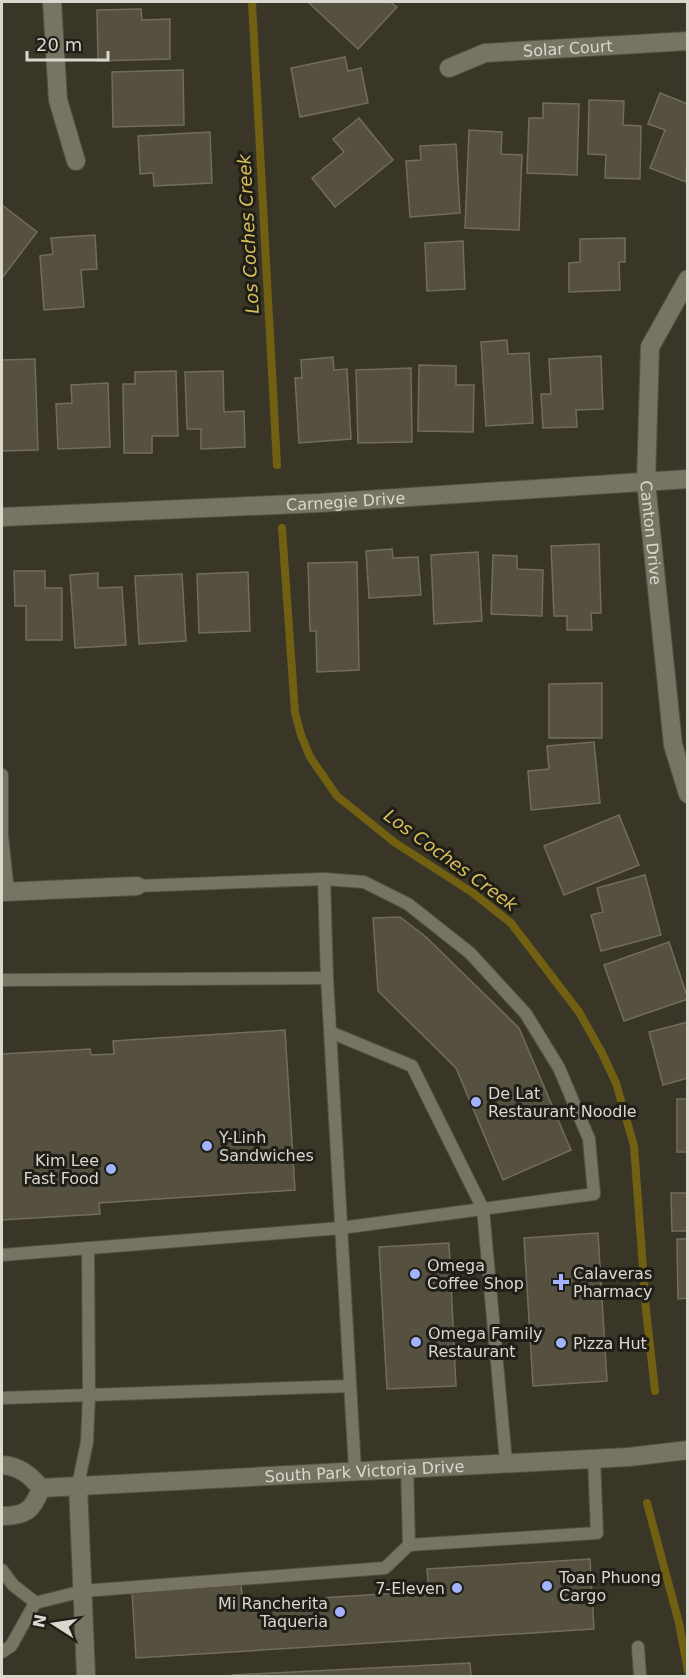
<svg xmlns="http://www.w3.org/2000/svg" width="689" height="1678" font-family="'DejaVu Sans',sans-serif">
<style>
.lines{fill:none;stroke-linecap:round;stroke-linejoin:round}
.stream{stroke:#715f12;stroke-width:8}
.building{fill:#555040;stroke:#716c5b;stroke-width:1.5}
.lane-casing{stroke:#555144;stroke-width:14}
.street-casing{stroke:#555144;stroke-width:20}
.secondary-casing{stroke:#555144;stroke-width:20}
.lane{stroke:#787463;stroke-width:12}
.street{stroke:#787463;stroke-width:18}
.secondary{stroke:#787463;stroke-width:18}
.poi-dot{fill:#a3b2fd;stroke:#1f1e17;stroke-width:2}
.labels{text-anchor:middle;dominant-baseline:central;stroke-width:6;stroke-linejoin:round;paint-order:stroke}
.street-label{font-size:16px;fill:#dad7ce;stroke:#1f1e17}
.poi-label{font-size:16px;fill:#dad7ce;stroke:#1f1e17;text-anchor:start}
.water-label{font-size:18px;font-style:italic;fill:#dac05c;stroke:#1f1e17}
</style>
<rect width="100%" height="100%" fill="#3a3627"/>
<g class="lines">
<g class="stream">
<polyline points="252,2 277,465"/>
<polyline points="282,528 295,713 301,735 310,757 337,796 394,842 473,893 511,923 579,1012 602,1053 616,1083 634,1146 646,1309 655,1391"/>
<polyline points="647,1503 679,1623 688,1671"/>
</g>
</g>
<g class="building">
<polygon points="308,2 390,2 397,7 358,49"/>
<polygon points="141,9 142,20 170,19 170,59 98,61 97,10"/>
<polygon points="345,57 348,71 361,68 368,103 300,117 291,68"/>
<polygon points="183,70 184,125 113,127 112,72"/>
<polygon points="660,93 688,104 686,182 650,168 665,130 648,124"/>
<polygon points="589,100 624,101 623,125 641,126 640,179 605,178 606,155 588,154"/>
<polygon points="543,103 579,104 577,175 527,173 529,118 543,118"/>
<polygon points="359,118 393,160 335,207 312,178 344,152 333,139"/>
<polygon points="469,130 502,132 501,154 522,155 519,230 465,228"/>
<polygon points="210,132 212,183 154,186 153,173 140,174 138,136"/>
<polygon points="456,144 460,213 410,217 406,161 421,160 420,146"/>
<polygon points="2,205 37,232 2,278"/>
<polygon points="95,235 97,269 81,270 84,307 44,310 40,256 53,254 51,238"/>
<polygon points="625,238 625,262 619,262 620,290 569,292 569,263 580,262 580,239"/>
<polygon points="463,241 465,289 427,291 425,243"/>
<polygon points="507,340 508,354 529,353 533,423 486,426 481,342"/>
<polygon points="601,356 603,409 576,410 577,427 543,428 541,394 551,394 549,359"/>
<polygon points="333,357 334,370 347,369 351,439 299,443 295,378 302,378 301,360"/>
<polygon points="35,359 38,450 2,451 2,360"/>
<polygon points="419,365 456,366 456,385 474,385 473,432 418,431"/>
<polygon points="411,368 412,442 358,443 356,370"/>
<polygon points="176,371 178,436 152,436 152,453 124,453 123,384 135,384 135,372"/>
<polygon points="223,371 224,412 244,411 245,447 201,449 201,429 187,429 185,372"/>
<polygon points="108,383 110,447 58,449 56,404 72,403 71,385"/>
<polygon points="599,544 601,613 591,613 592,630 567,630 567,616 554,616 551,546"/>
<polygon points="392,549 393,558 418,557 421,595 369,598 366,551"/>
<polygon points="478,552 482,621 434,624 431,555"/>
<polygon points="493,555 517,556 517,569 543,570 542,616 491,614"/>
<polygon points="357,562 359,670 317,672 316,631 310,631 308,563"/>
<polygon points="14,571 45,571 45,588 62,588 62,640 26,640 26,606 15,606"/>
<polygon points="248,572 250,631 199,633 197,574"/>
<polygon points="98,573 98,588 122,587 126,645 75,648 70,575"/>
<polygon points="182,574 186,641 139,644 135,576"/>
<polygon points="602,683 602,738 549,738 549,684"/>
<polygon points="594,742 600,803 531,810 528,771 549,769 547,746"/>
<polygon points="619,815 639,865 564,895 544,846"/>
<polygon points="645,875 661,935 601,951 591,915 603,912 597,888"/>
<polygon points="400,917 426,937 519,1028 571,1150 503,1180 456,1068 378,991 373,918"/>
<polygon points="669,942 688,999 624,1021 604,965"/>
<polygon points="688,1022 688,1078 663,1085 649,1032"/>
<polygon points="285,1030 295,1190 99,1203 100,1214 2,1220 2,1054 90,1049 91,1055 114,1054 113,1041"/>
<rect x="677" y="1099" width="11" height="53"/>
<polygon points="671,1193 688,1193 688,1231 672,1231"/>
<polygon points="598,1233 607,1381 533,1386 524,1238"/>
<polygon points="677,1239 688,1239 688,1298 678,1299"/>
<polygon points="449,1243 456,1386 387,1389 379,1247"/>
<polygon points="590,1559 594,1629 136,1658 132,1592 241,1585 243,1603 429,1591 427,1569"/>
<polygon points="470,1663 471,1676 232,1676 232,1675"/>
</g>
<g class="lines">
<g class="lane-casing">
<g id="lane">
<polyline points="2,775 2,836"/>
<polyline points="2,836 8,892"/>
<polyline points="324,879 327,978 355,1470"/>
<polyline points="2,980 327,978"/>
<polyline points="330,1032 412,1066 483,1209 506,1462"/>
<polyline points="2,1255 341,1228 594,1194 589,1139 559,1068 526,1014 470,953 408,904 364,882 324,879 137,886"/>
<polyline points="2,1398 350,1386"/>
<polyline points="407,1467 409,1545"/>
<polyline points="78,1485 87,1442 89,1396 88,1248"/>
<polyline points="2,1570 13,1585 36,1603"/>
<polyline points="638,1647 640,1676"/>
<polyline points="2,1652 11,1646 35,1603 83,1591 385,1568 409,1545 597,1533 594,1458"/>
</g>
</g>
<g class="street-casing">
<g id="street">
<polyline points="52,2 58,100 76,161"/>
<path id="s1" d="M 449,68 L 485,53 L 688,41"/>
<path id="s2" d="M 688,279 L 650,347 L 646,482 L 673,745 L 688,794"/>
<path id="s3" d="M 2,517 L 319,503 L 688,479"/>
<polyline points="2,892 137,886"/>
</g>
</g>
<g class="secondary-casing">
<g id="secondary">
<path d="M 2,1465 C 19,1466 30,1475 41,1488"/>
<polyline points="78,1485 86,1676"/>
<path id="s4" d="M 41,1488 L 629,1457 L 688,1450"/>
<path d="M 2,1516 C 26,1516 33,1510 41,1488"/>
</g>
</g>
<use href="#lane" class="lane"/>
<use href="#street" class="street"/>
<use href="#secondary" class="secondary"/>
</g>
<g class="poi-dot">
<circle cx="476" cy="1102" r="6"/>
<circle cx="207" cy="1146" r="6"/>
<circle cx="111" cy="1169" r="6"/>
<circle cx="415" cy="1274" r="6"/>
<path d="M558 1273h6v6h6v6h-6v6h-6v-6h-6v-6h6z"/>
<circle cx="416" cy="1342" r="6"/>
<circle cx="561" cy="1343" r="6"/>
<circle cx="547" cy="1586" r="6"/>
<circle cx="457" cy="1588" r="6"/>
<circle cx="340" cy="1612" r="6"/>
</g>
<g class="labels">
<g class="street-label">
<text stroke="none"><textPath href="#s1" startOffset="122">Solar Court</textPath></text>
<text stroke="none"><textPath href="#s3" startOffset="344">Carnegie Drive</textPath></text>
<text stroke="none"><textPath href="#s2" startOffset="264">Canton Drive</textPath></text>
<text stroke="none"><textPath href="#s4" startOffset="324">South Park Victoria Drive</textPath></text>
</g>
<g class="poi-label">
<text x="488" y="1093">De Lat<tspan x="488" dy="18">Restaurant Noodle</tspan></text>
<text x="219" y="1137">Y-Linh<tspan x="219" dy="18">Sandwiches</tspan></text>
<text x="99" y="1160" text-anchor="end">Kim Lee<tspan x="99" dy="18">Fast Food</tspan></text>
<text x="427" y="1265">Omega<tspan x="427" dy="18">Coffee Shop</tspan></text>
<text x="573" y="1273">Calaveras<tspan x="573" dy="18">Pharmacy</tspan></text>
<text x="428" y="1333">Omega Family<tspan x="428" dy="18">Restaurant</tspan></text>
<text x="573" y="1343">Pizza Hut</text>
<text x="559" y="1577">Toan Phuong<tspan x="559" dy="18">Cargo</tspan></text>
<text x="445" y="1588" text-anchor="end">7-Eleven</text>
<text x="328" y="1603" text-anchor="end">Mi Rancherita<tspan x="328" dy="18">Taqueria</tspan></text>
</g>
<g class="water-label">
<text transform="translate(248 234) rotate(-93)">Los Coches Creek</text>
<text transform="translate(451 860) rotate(36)">Los Coches Creek</text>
</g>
</g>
<rect width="689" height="1678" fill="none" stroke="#dad7ce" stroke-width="6"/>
<g transform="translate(54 1624) rotate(282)" stroke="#1f1e17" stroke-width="4.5" paint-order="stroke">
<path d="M0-4.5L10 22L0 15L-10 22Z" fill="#dad7ce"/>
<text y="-9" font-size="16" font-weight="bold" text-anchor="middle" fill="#dad7ce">N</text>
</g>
<path d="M27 51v9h81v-9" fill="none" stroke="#dad7ce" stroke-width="3"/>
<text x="36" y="51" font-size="18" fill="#dad7ce" stroke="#1f1e17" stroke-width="4.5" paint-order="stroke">20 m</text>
</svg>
